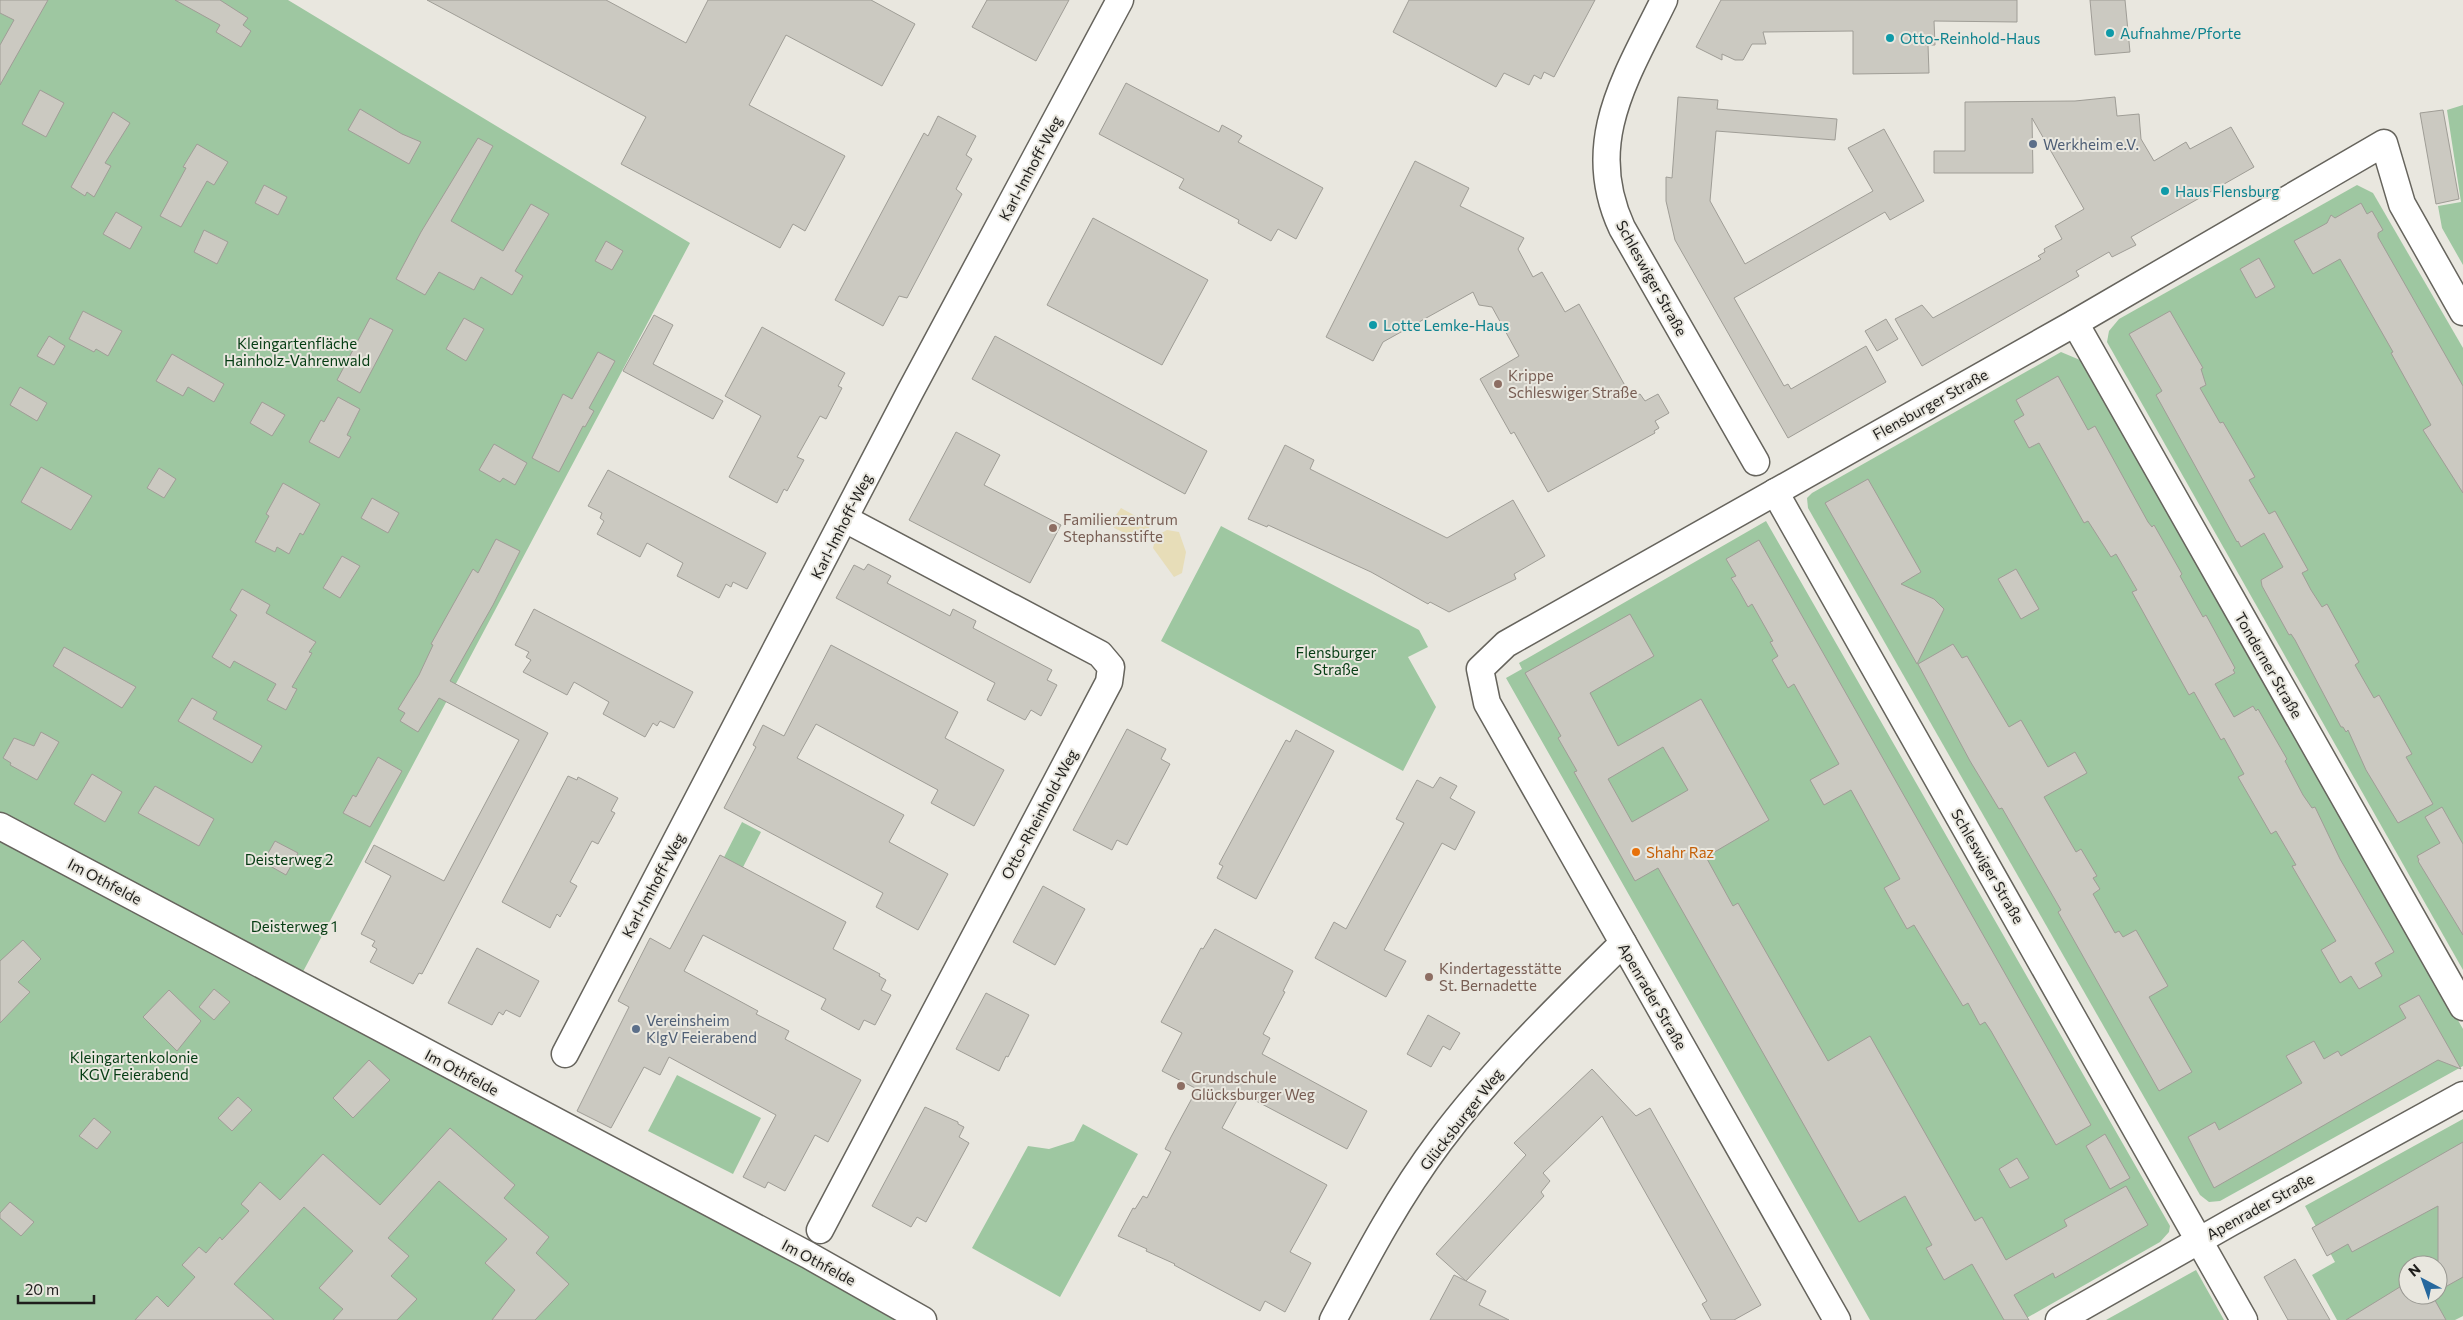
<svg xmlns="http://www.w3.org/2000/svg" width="2463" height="1320" font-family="Commissioner,sans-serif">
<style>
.green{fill:#9ec7a1;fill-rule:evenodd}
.sand{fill:#e7ddb8}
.building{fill:#cbc9c1;stroke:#9f9d96;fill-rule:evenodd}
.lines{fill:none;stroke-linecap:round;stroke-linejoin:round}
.street-casing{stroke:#66645d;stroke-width:29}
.street{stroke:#fff;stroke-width:26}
.culture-dot{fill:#0f9aa8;stroke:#e9e7df;stroke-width:2}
.service-dot{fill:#5c6f8a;stroke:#e9e7df;stroke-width:2}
.education-dot{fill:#8d6e63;stroke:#e9e7df;stroke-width:2}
.food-dot{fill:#e8710a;stroke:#e9e7df;stroke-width:2}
.labels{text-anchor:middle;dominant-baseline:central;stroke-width:4;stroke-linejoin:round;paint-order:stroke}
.culture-label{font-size:15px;fill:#0d838f;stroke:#e9e7df;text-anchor:start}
.service-label{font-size:15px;fill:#4e5e75;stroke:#e9e7df;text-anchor:start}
.street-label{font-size:15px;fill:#1f1e1c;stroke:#e9e7df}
.park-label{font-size:15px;fill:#053c13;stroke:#e9e7df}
.education-label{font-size:15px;fill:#785e54;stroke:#e9e7df;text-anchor:start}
.food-label{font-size:15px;fill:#c56008;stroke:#e9e7df;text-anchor:start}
</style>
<rect width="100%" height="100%" fill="#e9e7df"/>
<g class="green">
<polygon points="0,0 288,0 690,243 297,983 923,1320 0,1320"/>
<polygon points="2463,105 2463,265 2442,228 2438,206 2461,202 2447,110"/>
<polygon points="2357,185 2373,193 2463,348 2463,970 2107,342 2109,331 2119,319"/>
<polygon points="2061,352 2080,360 2463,1029 2463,1066 2220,1201 2209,1202 2200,1195 1808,508 1807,498 1812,493"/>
<polygon points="1766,521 2170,1226 2169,1232 2160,1242 2023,1320 1870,1320 1506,678 1522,669 1519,663"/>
<polygon points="1221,526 1419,630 1428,647 1408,657 1436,707 1403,771 1161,641"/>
<polygon points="742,822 761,832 739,875 720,865"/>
<polygon points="677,1075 761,1118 733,1174 648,1131"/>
<path d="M 2463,1119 L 2463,1316 L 2455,1320 L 2337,1320 L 2312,1275 L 2335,1262 L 2305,1206 ZM 2408,1265 L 2438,1265 L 2438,1295 L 2408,1295 Z"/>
<polygon points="1083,1124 1138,1154 1060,1297 972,1248 1028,1146 1049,1149 1074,1141"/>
<polygon points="2196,1270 2224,1320 2106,1320"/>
</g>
<g class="sand">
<polygon points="1121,508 1150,524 1147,534 1138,539 1114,528 1112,521"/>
<polygon points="1167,530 1179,532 1186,552 1182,573 1174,577 1153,548 1156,536"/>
</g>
<g class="building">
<polygon points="0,0 48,0 0,85 0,45 14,20 0,13"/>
<polygon points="175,0 220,0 248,18 243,25 251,31 241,47 216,32 220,25"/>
<polygon points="427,0 606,0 686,43 708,0 871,0 915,24 882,86 786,35 749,105 845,156 805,231 793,224 780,248 621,164 646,117"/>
<polygon points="987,0 1069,0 1036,61 972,27"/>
<polygon points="1409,0 1595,0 1554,77 1544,72 1541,79 1534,75 1529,85 1504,73 1496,87 1393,32"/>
<polygon points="1721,0 2017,0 2017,22 1934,21 1935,45 1928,45 1929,73 1853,74 1853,31 1763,32 1766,44 1752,44 1743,60 1735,60 1722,54 1722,60 1696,47"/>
<polygon points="2090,0 2125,0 2130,52 2095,55"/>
<polygon points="1126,83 1219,132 1222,125 1242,136 1238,142 1323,188 1296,239 1278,229 1271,241 1238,223 1239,220 1179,188 1184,179 1099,134"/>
<polygon points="40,90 64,103 46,137 22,124"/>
<polygon points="1678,97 1718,100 1717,109 1837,119 1835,140 1716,131 1710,201 1745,264 1873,191 1848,148 1884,129 1924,201 1890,220 1885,212 1734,298 1784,386 1788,384 1791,389 1866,346 1886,382 1788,438 1675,240 1666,201 1666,177 1672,178"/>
<polygon points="2115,97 2117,116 2139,114 2141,139 2154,161 2186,142 2190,149 2231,127 2254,167 2131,237 2136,245 2112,257 2109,252 2076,271 2079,276 1922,366 1895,319 1922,305 1933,318 2041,259 2038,256 2045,252 2044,249 2062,239 2055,226 2084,209 2032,118 2033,173 1934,173 1934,151 1965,151 1965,102 2075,101"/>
<polygon points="360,109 402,134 421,142 409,164 348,130"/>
<polygon points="2443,110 2459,199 2436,204 2420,113"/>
<polygon points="113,112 130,123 105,163 111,166 94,197 87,192 85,196 71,187"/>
<polygon points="938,116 976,136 966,155 972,159 956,189 962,194 907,298 899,296 883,326 835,300 924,133 928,136"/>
<polygon points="478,138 493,146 451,221 503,251 531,204 549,214 515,271 523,276 512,295 481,277 474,290 439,272 425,295 396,279 421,232"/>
<polygon points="197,144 228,162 214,185 207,181 181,227 160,216 186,168 183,167"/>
<polygon points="1415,161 1469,188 1460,206 1524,238 1518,249 1533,277 1542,272 1565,312 1579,304 1632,398 1640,394 1645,401 1658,394 1669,413 1655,421 1659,428 1654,431 1655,433 1548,492 1514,432 1511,434 1480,379 1519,356 1492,307 1479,305 1473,292 1383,342 1373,361 1326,337"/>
<polygon points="264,185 287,197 278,215 255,203"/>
<polygon points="2361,203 2367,214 2372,211 2383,230 2378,233 2378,237 2463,386 2463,493 2423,430 2431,425 2391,353 2393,352 2340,259 2313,274 2294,241 2327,223 2331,215 2335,218"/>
<polygon points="116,212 142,227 130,249 103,234"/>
<polygon points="1093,218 1208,280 1162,365 1047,305"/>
<polygon points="204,230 228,242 217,264 194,252"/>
<polygon points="606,241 623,251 612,270 595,261"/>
<polygon points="2259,258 2275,287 2256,298 2240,269"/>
<polygon points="83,311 122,331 108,356 96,349 94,352 69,339"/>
<polygon points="2170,311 2203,368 2201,369 2206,385 2200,388 2220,423 2223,422 2255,477 2249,480 2269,514 2275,511 2308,570 2302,573 2311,590 2322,607 2327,604 2359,662 2355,665 2374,698 2379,695 2412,754 2406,757 2433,804 2398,823 2366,770 2348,730 2346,732 2343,727 2341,727 2295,640 2291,634 2289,635 2262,586 2261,580 2283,567 2274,551 2264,533 2241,547 2238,541 2237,542 2156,395 2162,391 2129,334"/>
<polygon points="654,315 673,325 653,364 723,401 713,419 623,371"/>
<polygon points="370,318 393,330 360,393 337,380"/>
<polygon points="464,318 484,329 466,361 446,349"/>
<polygon points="1886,319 1898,339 1877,351 1865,331"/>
<polygon points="762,327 845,373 838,386 842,388 826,419 820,416 797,457 804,460 787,491 784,489 777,503 729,477 761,416 725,396"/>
<polygon points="49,336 65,346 54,365 37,356"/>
<polygon points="995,336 1207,451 1185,494 972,379"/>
<polygon points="598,352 615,361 589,408 594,411 585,427 583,426 559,472 532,458 563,394 572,399"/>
<polygon points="172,354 224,384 214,402 188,387 183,396 156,381"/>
<polygon points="2058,376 2088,430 2095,426 2148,522 2152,527 2154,525 2182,574 2180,576 2203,617 2206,615 2235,668 2233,670 2235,673 2215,684 2234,717 2253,706 2256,711 2258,709 2287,759 2285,761 2303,795 2312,808 2315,807 2340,859 2394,952 2375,963 2382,976 2359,989 2351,976 2340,983 2321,950 2336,941 2292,866 2296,865 2276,831 2271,834 2238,777 2244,774 2224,738 2221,740 2194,692 2189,695 2132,592 2137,590 2116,554 2111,557 2088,521 2084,523 2039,443 2029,448 2014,421 2024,415 2016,400"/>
<polygon points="20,387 47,403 37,421 10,405"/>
<polygon points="338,397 360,409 347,435 351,437 339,458 309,442 321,420 324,422"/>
<polygon points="262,402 285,415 272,436 250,423"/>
<polygon points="956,432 1000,455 984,485 1061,525 1030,583 909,520"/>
<polygon points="494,444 527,463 515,485 503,478 500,482 479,470"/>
<polygon points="1285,445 1314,460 1310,469 1447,538 1513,500 1545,556 1514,574 1516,579 1449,612 1430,602 1428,604 1371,572 1268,525 1267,527 1248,519"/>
<polygon points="41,467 92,496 71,530 21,502"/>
<polygon points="159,468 176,479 164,498 147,488"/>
<polygon points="608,470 766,553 747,589 733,582 731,587 726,584 719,598 677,576 683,563 647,543 640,557 597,534 604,521 600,518 602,513 588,506"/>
<polygon points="1868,479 1921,572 1901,584 1934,599 1944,609 1917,664 1825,503"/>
<polygon points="283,483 320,504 303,535 300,533 289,554 277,547 275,552 255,542 269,516 266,514"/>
<polygon points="372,498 399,513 388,533 361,518"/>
<polygon points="496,539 520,551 493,605 450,681 548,733 422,974 419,973 413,984 370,962 377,949 372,946 375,941 361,934 391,876 365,862 374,845 444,881 519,740 439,698 418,732 400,721 405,713 398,709 419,675 433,645 431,644 473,569 478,573"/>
<polygon points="1759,540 2091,1125 2056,1145 1991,1031 1985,1022 1980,1025 1968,1003 1963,1006 1914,925 1907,929 1884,888 1900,879 1851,790 1824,805 1810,780 1839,764 1794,684 1788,688 1772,660 1778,656 1770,642 1773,641 1752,604 1748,607 1738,589 1731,578 1736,576 1726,559"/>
<polygon points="342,556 360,566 340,598 323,588"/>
<polygon points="868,564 891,576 887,583 950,616 953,609 976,621 973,628 1052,670 1047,680 1057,685 1041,716 1031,710 1025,720 987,700 995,683 836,598 854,565 864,570"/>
<polygon points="2016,569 2039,609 2021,619 1998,579"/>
<polygon points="242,589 270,605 266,613 316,642 309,652 312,653 292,687 297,689 286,710 267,700 276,684 234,661 230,668 212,657 237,615 230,610"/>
<polygon points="534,609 693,692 674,728 660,721 657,726 653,723 645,737 603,714 609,702 574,682 567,695 523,672 531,660 526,657 529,652 515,645"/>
<path d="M 1630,614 L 1654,656 L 1590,693 L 1618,746 L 1701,699 L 1769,820 L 1706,857 L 1733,906 L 1738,903 L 1828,1061 L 1870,1036 L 1975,1221 L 1982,1217 L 2006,1260 L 2067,1226 L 2064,1220 L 2126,1186 L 2148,1225 L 2055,1278 L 2053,1273 L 2014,1295 L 2029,1320 L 2004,1320 L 1972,1264 L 1944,1280 L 1926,1248 L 1932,1245 L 1905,1196 L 1859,1222 L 1658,868 L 1635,881 L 1598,815 L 1574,772 L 1577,771 L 1558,738 L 1561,736 L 1525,673 ZM 1663,747 L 1688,790 L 1632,822 L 1608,779 Z"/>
<polygon points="1953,644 1962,658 1967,656 2009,727 2021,720 2048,767 2075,752 2087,773 2044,797 2076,852 2081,849 2097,876 2093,878 2100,889 2093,894 2115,933 2119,931 2123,937 2136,930 2168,986 2149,997 2192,1072 2159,1091 2058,912 2061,910 2002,808 1999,809 1970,761 1918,664"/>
<polygon points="831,645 958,712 945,738 1004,770 974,826 931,803 938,790 816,724 797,758 904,815 889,842 948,874 918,930 876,907 883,893 724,808 756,747 753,745 763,725 784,736"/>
<polygon points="64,647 136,687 122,708 53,666"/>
<polygon points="192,698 217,712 213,719 262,746 252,763 178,721"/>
<polygon points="1127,729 1166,749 1161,759 1170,764 1127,845 1117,840 1112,850 1073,830"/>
<polygon points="1296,730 1334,751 1256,899 1217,878 1223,866 1219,864 1286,740 1290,742"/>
<polygon points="41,732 59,742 37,780 10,765 11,763 3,758 14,738 34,746"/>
<polygon points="378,757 402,771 370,827 343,813 353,795 356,797"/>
<polygon points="92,774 122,792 105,822 74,804"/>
<polygon points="568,776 577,780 578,777 618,798 611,811 615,813 598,844 592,841 570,882 577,886 560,917 557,914 550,928 502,902"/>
<polygon points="1440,777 1457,786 1450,798 1475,812 1455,850 1442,843 1384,950 1406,961 1386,997 1315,958 1334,922 1346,929 1404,823 1396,819 1417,780 1433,788"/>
<polygon points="155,786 214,819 199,846 138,813"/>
<polygon points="2442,807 2463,844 2463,935 2418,861 2419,860 2417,856 2440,843 2425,817"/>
<polygon points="275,841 298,853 286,875 263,862"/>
<polygon points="720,855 846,922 833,949 880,974 879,976 886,980 881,990 891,995 875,1025 864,1020 859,1030 821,1009 826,999 703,935 684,971 758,1011 756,1014 789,1031 785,1039 861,1080 828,1142 815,1135 785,1191 768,1182 765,1188 743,1177 776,1115 669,1057 660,1075 644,1067 611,1128 577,1111 629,1007 618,1001 650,938 670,949"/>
<polygon points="1043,886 1085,909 1055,965 1013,942"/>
<polygon points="1215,929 1293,971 1283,991 1285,992 1263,1034 1270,1038 1262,1054 1367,1111 1347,1149 1241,1093 1222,1128 1327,1185 1290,1252 1311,1263 1285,1312 1265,1301 1260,1311 1174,1265 1175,1264 1146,1251 1147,1249 1118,1236 1133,1208 1135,1209 1143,1196 1147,1198 1171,1152 1165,1149 1171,1137 1197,1089 1162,1071 1182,1033 1161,1022 1201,948 1203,949"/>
<polygon points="23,940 41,959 18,982 30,992 0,1023 0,961"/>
<polygon points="477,948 539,981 520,1017 506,1010 503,1015 499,1012 492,1025 448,1003"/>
<polygon points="214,989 230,1002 214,1020 199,1007"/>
<polygon points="169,990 201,1021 177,1051 143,1017"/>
<polygon points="986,993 1029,1015 1008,1057 1006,1056 999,1071 956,1049"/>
<polygon points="2419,995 2461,1069 2438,1060 2214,1188 2188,1137 2215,1122 2219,1130 2302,1083 2286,1056 2314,1041 2324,1059 2338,1051 2341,1056 2406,1018 2399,1006"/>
<polygon points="1428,1015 1460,1033 1450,1050 1443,1046 1431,1067 1407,1054"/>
<polygon points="369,1060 390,1080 353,1118 333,1098"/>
<polygon points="1592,1069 1636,1116 1650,1108 1761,1305 1734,1320 1711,1320 1702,1304 1707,1301 1602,1116 1543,1173 1550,1181 1541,1192 1544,1196 1466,1281 1436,1254 1526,1155 1514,1143"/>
<polygon points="238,1097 252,1110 232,1131 218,1118"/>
<polygon points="925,1107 958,1122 958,1124 964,1127 959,1137 969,1143 926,1222 917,1217 911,1227 872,1206"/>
<polygon points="94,1118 111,1132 97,1149 79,1136"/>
<polygon points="450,1128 515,1185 504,1198 549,1237 536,1253 569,1284 535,1320 492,1320 515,1290 485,1263 507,1239 439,1181 388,1238 409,1256 391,1276 417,1299 397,1320 333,1320 343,1309 319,1288 353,1251 304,1207 234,1284 274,1320 135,1320 157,1296 168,1307 195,1277 182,1265 199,1247 206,1253 220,1237 222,1240 249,1211 241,1204 260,1182 280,1200 323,1154 380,1205"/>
<polygon points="2105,1134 2130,1178 2110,1189 2086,1146"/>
<polygon points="2463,1142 2463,1277 2438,1291 2438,1206 2352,1252 2348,1244 2327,1256 2312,1228"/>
<polygon points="2017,1158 2029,1178 2010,1188 1999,1169"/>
<polygon points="10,1202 34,1222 21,1236 0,1218 0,1213"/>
<polygon points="2295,1259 2330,1320 2288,1320 2264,1277"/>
<polygon points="1454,1275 1486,1291 1479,1305 1509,1320 1430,1320"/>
<polygon points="2408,1282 2408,1295 2432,1295 2446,1320 2346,1320"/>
</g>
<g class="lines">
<g class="street-casing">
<g id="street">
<path d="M 1664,0 C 1627,76 1582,142 1622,228 L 1756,462"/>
<polyline points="2075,323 2463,1007"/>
<polyline points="1775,492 2244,1320"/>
<polyline points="0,826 808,1255 923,1320"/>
<polyline points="565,1054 910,392 1120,0"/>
<polyline points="820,1230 1109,682 1111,667 1100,654 845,519"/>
<path d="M 1333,1320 C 1366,1258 1398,1197 1440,1141 C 1494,1069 1559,1006 1623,943"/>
<polyline points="1837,1320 1487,703 1480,669 1506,644 2075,323 2384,143 2402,204 2463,312"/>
<polyline points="2059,1320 2230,1223 2463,1095"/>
</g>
</g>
<use href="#street" class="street"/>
</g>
<g class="culture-dot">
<circle cx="2110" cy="33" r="5"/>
<circle cx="1890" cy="38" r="5"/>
<circle cx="2165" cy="191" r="5"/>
<circle cx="1373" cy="325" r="5"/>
</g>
<g class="service-dot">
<circle cx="2033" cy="144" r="5"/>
<circle cx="636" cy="1029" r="5"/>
</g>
<g class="education-dot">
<circle cx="1498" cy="384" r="5"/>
<circle cx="1053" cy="528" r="5"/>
<circle cx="1429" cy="977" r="5"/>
<circle cx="1181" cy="1086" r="5"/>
</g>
<circle class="food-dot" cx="1636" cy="852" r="5"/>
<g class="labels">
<g class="culture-label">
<text x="2120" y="33">Aufnahme/Pforte</text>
<text x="1900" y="38">Otto-Reinhold-Haus</text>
<text x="2175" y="191">Haus Flensburg</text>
<text x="1383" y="325">Lotte Lemke-Haus</text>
</g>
<g class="service-label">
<text x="2043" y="144">Werkheim e.V.</text>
<text x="646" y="1020">Vereinsheim<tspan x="646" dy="17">KlgV Feierabend</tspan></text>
</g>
<g class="street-label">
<text transform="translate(1030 168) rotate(-62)">Karl-Imhoff-Weg</text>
<text transform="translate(1652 278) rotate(61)">Schleswiger Straße</text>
<text transform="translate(1930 404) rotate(-29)">Flensburger Straße</text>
<text transform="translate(841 526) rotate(-63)">Karl-Imhoff-Weg</text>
<text transform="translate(2269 665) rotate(60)">Tonderner Straße</text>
<text transform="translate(1039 814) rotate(-62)">Otto-Rheinhold-Weg</text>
<text transform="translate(1988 866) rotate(60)">Schleswiger Straße</text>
<text transform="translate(105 881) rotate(28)">Im Othfelde</text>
<text transform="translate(653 885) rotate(-62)">Karl-Imhoff-Weg</text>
<text transform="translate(1653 996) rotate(60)">Apenrader Straße</text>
<text transform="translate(462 1072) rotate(28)">Im Othfelde</text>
<text transform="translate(1461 1119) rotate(-52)">Glücksburger Weg</text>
<text transform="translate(2260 1206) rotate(-29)">Apenrader Straße</text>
<text transform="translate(819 1262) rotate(28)">Im Othfelde</text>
</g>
<g class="park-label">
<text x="297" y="343">Kleingartenfläche<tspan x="297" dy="17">Hainholz-Vahrenwald</tspan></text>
<text x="1336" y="652">Flensburger<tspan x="1336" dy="17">Straße</tspan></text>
<text x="289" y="859">Deisterweg 2</text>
<text x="294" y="926">Deisterweg 1</text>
<text x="134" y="1057">Kleingartenkolonie<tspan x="134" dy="17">KGV Feierabend</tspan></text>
</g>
<g class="education-label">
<text x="1508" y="375">Krippe<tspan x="1508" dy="17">Schleswiger Straße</tspan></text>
<text x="1063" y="519">Familienzentrum<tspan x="1063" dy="17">Stephansstifte</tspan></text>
<text x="1439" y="968">Kindertagesstätte<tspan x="1439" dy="17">St. Bernadette</tspan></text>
<text x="1191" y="1077">Grundschule<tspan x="1191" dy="17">Glücksburger Weg</tspan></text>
</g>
<g class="food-label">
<text x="1646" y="852">Shahr Raz</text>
</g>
</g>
<g transform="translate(2423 1280) rotate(319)"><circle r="24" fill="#e9e7df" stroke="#989791"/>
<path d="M0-4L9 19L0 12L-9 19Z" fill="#26689e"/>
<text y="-8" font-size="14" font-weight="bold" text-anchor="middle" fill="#1f1e1c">N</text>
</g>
<path d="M18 1295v8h76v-8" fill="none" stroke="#1f1e1c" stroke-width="2.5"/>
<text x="25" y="1295" font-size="15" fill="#1f1e1c" stroke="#e9e7df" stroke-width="4" paint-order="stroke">20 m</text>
</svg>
